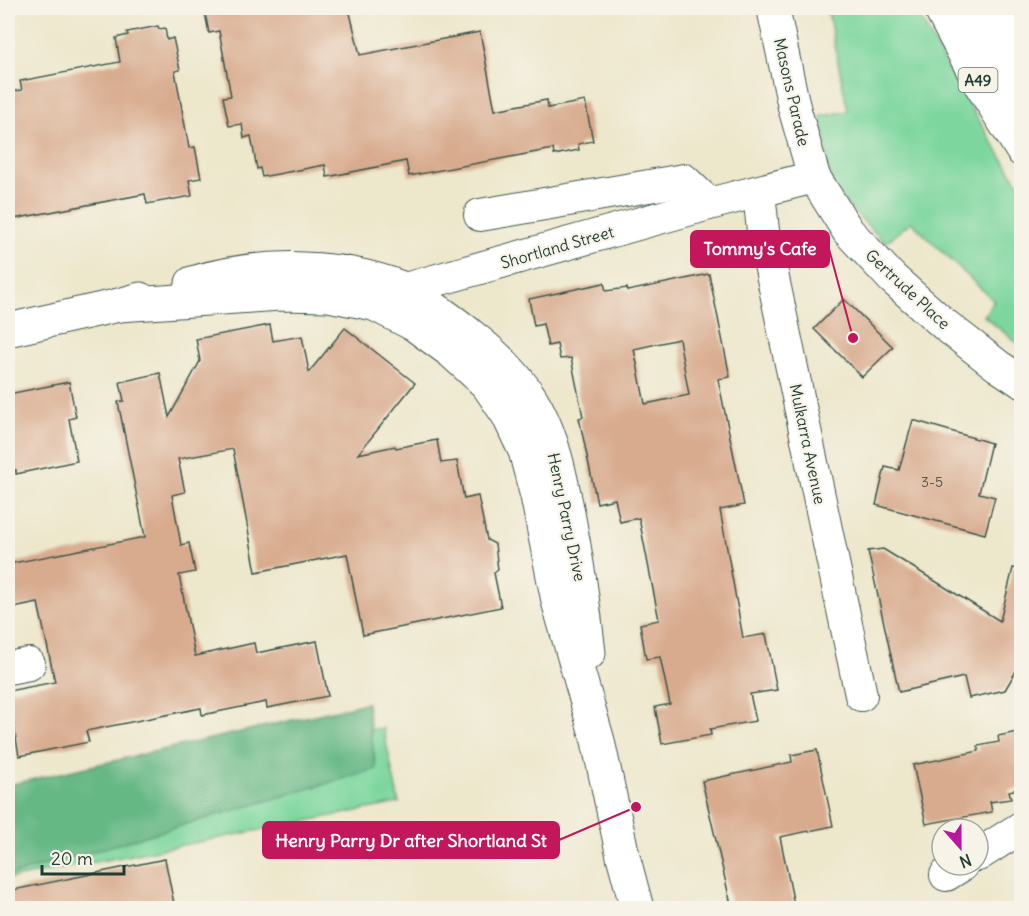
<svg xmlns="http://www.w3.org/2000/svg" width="1029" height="916" font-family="Delius,sans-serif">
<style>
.green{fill:#7cd69d;stroke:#4e8a68;stroke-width:1.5}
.forest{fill:#65b784;stroke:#427a5c;stroke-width:1.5}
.building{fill:#d8ab8e;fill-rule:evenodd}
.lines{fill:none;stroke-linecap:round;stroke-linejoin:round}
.street-casing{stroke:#3e564b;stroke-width:34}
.secondary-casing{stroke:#3e564b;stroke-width:35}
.highway-casing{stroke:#3e564b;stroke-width:35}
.street{stroke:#fff;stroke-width:32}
.secondary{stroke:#fff;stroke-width:33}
.highway{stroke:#fff;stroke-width:33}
.labels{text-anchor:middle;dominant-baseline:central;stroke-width:4.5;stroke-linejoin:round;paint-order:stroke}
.number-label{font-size:14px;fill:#4d584a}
.shield{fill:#f7f3e8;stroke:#60746a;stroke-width:1.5}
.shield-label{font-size:15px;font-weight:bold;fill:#1f3d34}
.street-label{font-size:16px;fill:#1f3d34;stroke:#f7f3e8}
.leader{fill:none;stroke:#c2185b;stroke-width:2}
.callout-dot{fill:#c2185b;stroke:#f7f3e8;stroke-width:2}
.callout{fill:#c2185b;stroke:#c2185b;stroke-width:2}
.callout-label{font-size:18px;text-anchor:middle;font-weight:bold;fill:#fff}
</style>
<rect width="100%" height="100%" fill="#f7f3e8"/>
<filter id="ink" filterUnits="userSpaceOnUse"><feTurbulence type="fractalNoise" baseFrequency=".0167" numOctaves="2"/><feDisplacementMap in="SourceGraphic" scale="12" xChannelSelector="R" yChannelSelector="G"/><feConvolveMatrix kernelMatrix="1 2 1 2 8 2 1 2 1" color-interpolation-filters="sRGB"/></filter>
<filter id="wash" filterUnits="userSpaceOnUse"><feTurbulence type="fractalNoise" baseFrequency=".008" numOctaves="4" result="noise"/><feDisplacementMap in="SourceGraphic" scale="24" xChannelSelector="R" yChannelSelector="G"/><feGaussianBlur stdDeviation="1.35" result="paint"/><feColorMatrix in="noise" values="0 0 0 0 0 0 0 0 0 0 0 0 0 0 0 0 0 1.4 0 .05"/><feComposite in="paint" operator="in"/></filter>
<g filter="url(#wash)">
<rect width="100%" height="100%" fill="#ede7cc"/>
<g class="green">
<polygon points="827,8 915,8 956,84 1021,188 1021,346 984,316 994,301 911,222 885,243 831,188 821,116 848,111"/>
<polygon points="383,728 399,803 8,879 8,787"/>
</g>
<polygon class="forest" points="367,703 376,769 8,876 8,785"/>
<g id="blocks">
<g class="building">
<polygon points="204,8 339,8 340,11 349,9 360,55 480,32 495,110 547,100 548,108 585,101 593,141 578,144 579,150 554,155 553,149 409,176 406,161 327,177 325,165 262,177 260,168 257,169 251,136 244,138 242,124 229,126 223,97 231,96 219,31 209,33"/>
<polygon points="158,26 159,29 165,28 167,40 173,38 180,70 175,71 189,148 195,147 201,178 189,180 192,196 147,204 145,194 8,220 8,92 22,90 20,81 120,62 116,38 128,35 127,32"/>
<path d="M 709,274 L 730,377 L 718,379 L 744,505 L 720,510 L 743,638 L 766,634 L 777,690 L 750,694 L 756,721 L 710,729 L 711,735 L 662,744 L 655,707 L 670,704 L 660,657 L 646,659 L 640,624 L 659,620 L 639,518 L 620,522 L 615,499 L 597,503 L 579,418 L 583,417 L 571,358 L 560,359 L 557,344 L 548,346 L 543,324 L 534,326 L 529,299 L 604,283 L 606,291 L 627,288 L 628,291 ZM 679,339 L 689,395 L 645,404 L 634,349 Z"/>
<polygon points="844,299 893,347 862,377 814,329"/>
<polygon points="270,325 273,341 302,336 309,372 345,328 415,383 358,454 395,446 396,448 437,440 441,463 457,461 464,499 478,496 487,540 495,544 498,570 494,573 501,607 363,635 347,554 256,572 233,449 178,459 185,492 172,495 181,545 189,543 195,572 179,575 195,656 254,643 256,653 317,641 328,696 267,708 266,702 202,715 201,708 86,731 89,742 19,756 8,691 55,682 38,603 8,609 8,564 145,537 118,402 124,401 120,382 160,373 169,417 200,361 196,339"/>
<polygon points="69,382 76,417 69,419 77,461 16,474 16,470 8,472 8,394"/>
<polygon points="913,420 991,443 979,493 995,497 985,534 876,505 885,467 899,470"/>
<polygon points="883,549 1000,621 1013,568 1022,569 1022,661 1005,690 969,698 964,677 899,692 868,551"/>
<polygon points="1022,731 1022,788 1009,791 1011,799 990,802 992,812 926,824 913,765 979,751 978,746 999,742 998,736"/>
<polygon points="817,750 833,826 780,837 795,909 732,909 702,781 792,762 791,755"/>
<polygon points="165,859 175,909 8,909 8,891"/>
</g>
</g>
</g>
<g filter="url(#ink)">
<use href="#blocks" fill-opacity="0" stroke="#3e564b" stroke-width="1.5"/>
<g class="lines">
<g class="street-casing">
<g id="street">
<polyline points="773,8 794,107 814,177 848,231 892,278 945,325 998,366 1022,382"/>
<polyline points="759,192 763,231 861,695"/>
<polyline points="480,215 684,180 709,204"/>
<polyline points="405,289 709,204 814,177"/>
<polyline points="8,668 29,664"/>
<polyline points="978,855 1022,827"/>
<polyline points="946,875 962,865"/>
</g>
</g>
<g class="secondary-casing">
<g id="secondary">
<polyline points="971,8 988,42 1022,96"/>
<path d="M 192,283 C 258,263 338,263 402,288 C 409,291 416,296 422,300 C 438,311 455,322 470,335 C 496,355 521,379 537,409 C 554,441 561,478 568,513 C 577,559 584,606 589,653"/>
<polyline points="119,305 281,294 329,295 374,304 415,325 452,352 487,384 508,415 525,451 537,496 558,601 598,741 623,856 637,908"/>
<polyline points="8,330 119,305 140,299"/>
</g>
</g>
<g class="highway-casing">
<g id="highway">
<polyline points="940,8 981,85 1022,150"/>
<polyline points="993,8 1022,51"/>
</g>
</g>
<use href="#street" class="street"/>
<use href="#secondary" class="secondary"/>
<use href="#highway" class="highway"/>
</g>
</g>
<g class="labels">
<g class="number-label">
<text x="932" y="482">3-5</text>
</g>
<rect class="shield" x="958.5" y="68" width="39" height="24" rx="4.5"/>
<g class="shield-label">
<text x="978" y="80">A49</text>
</g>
<g class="street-label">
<text transform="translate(792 92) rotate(77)">Masons Parade</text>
<text transform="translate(557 247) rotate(-16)">Shortland Street</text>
<text transform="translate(908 289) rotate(43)">Gertrude Place</text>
<text transform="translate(808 444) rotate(78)">Mulkarra Avenue</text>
<text transform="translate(567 517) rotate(78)">Henry Parry Drive</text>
</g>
</g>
<path class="leader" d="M853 338L829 249M636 807L559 840"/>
<g class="callout-dot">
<circle cx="853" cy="338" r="6"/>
<circle cx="636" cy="807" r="6"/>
</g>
<g class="callout">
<rect x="691" y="231" width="138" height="36" rx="6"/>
<rect x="263" y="822" width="296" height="36" rx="6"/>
</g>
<g class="callout-label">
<text x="760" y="255">Tommy's Cafe</text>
<text x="411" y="847">Henry Parry Dr after Shortland St</text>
</g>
<rect width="1029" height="916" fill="none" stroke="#f7f3e8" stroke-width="30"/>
<g transform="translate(960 847) rotate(159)"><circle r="28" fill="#f7f3e8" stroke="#a1aaa0" stroke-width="1.5"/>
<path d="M0-4.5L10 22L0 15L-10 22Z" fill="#b5179e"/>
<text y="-9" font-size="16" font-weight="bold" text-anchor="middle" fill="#1f3d34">N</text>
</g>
<path d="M42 865v9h82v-9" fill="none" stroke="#1f3d34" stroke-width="3"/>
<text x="51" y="865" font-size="18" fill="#1f3d34" stroke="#f7f3e8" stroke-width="4.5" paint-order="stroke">20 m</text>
</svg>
